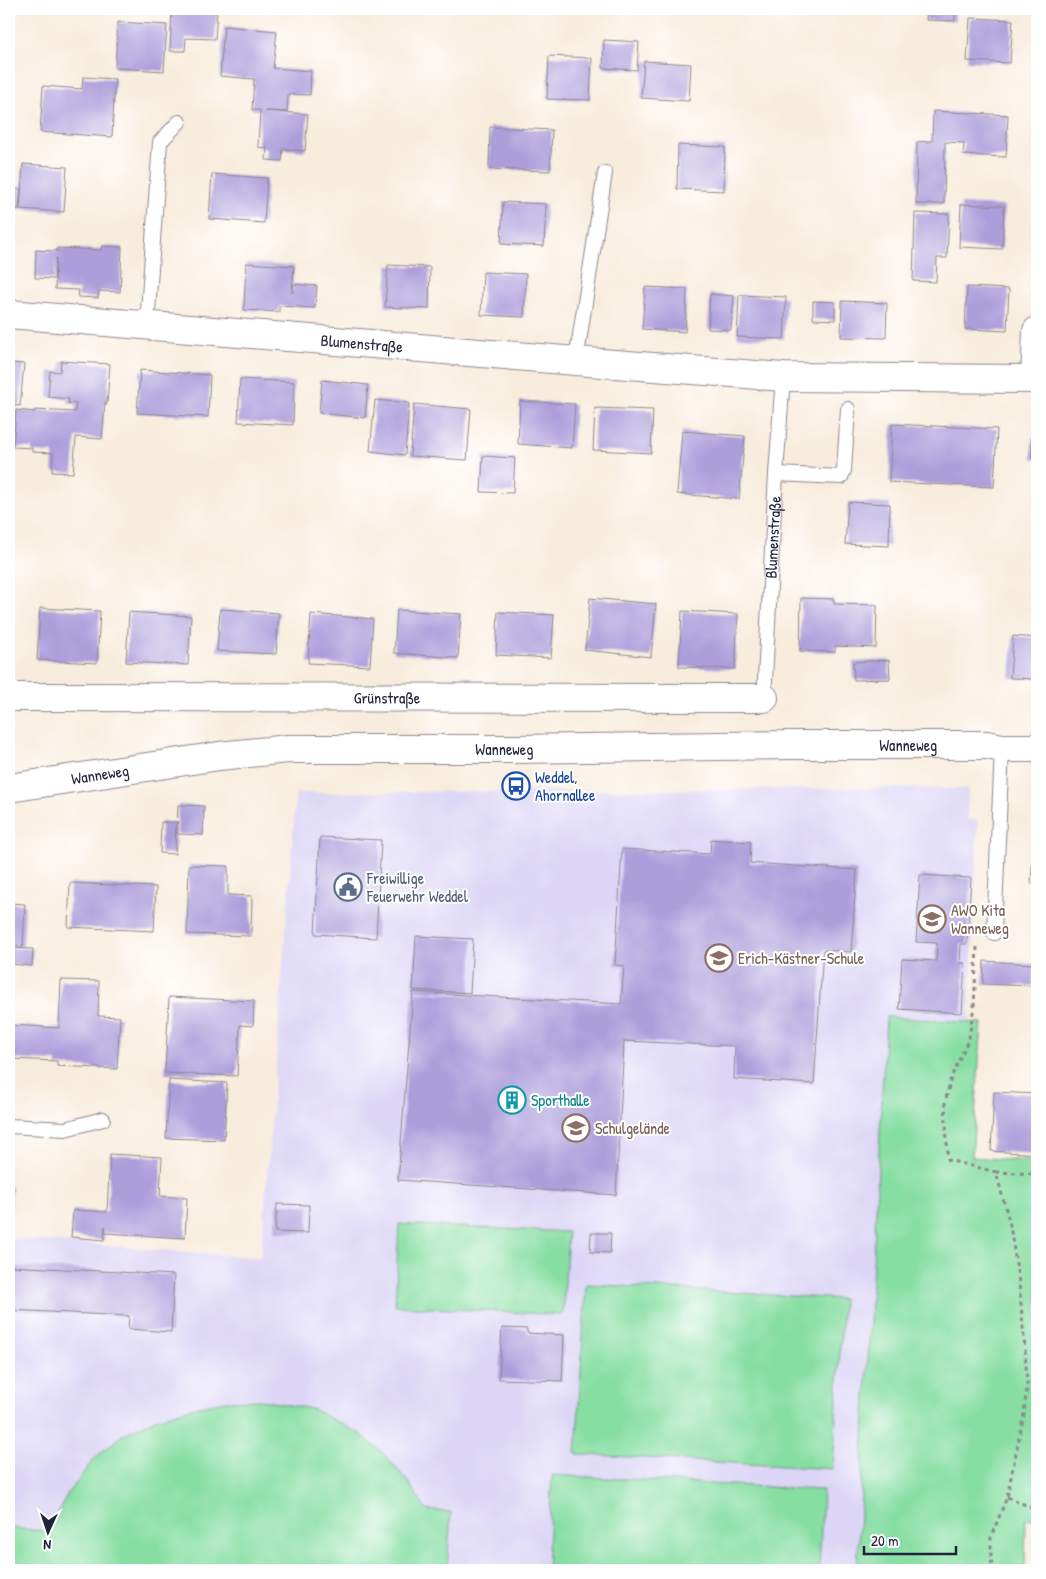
<svg xmlns="http://www.w3.org/2000/svg" width="1046" height="1579" font-family="'Patrick Hand',sans-serif">
<style>
.built{fill:#dcd5f6}
.green{fill:#86dea2;stroke:#54806e}
.building{fill:#ac9edb}
.lines{fill:none;stroke-linecap:round;stroke-linejoin:round}
.lane-casing{stroke:#8d878c;stroke-width:16}
.street-casing{stroke:#8d878c;stroke-width:30}
.path{stroke:#8d878c;stroke-width:3;stroke-dasharray:4 4;stroke-linecap:butt}
.lane{stroke:#fff;stroke-width:14}
.street{stroke:#fff;stroke-width:28}
.labels{text-anchor:middle;dominant-baseline:central;stroke-width:4;stroke-linejoin:round;paint-order:stroke}
.street-label{font-size:16px;fill:#22223b;stroke:#fff}
.transit-label{font-size:16px;fill:#164399;stroke:#fff;text-anchor:start}
.service-label{font-size:16px;fill:#4e5e75;stroke:#fff;text-anchor:start}
.education-label{font-size:16px;fill:#785e54;stroke:#fff;text-anchor:start}
.culture-label{font-size:16px;fill:#0d838f;stroke:#fff;text-anchor:start}
</style>
<rect width="100%" height="100%" fill="#fff"/>
<filter id="ink" filterUnits="userSpaceOnUse"><feTurbulence type="fractalNoise" baseFrequency=".02" numOctaves="2"/><feDisplacementMap in="SourceGraphic" scale="10" xChannelSelector="R" yChannelSelector="G"/><feConvolveMatrix kernelMatrix="1 2 1 2 8 2 1 2 1" color-interpolation-filters="sRGB"/></filter>
<filter id="wash" filterUnits="userSpaceOnUse"><feTurbulence type="fractalNoise" baseFrequency=".0096" numOctaves="4" result="noise"/><feDisplacementMap in="SourceGraphic" scale="20" xChannelSelector="R" yChannelSelector="G"/><feGaussianBlur stdDeviation="1.12" result="paint"/><feColorMatrix in="noise" values="0 0 0 0 0 0 0 0 0 0 0 0 0 0 0 0 0 1.4 0 .05"/><feComposite in="paint" operator="in"/></filter>
<g filter="url(#wash)">
<rect width="100%" height="100%" fill="#f8ecdc"/>
<polygon class="built" points="897,788 968,789 967,820 978,820 969,1022 886,1018 857,1570 9,1570 9,1238 261,1258 296,793"/>
<g class="green">
<polygon points="886,1017 982,1023 972,1157 1037,1162 1037,1519 1026,1519 1025,1570 857,1570"/>
<polygon points="399,1224 568,1232 563,1315 395,1306"/>
<polygon points="586,1284 843,1299 833,1469 576,1454"/>
<polygon points="260,1400 312,1409 359,1433 384,1454 409,1483 426,1510 451,1512 447,1570 9,1570 9,1528 48,1531 68,1493 94,1459 122,1435 155,1419 190,1408 225,1401"/>
<polygon points="552,1475 823,1490 819,1570 547,1570"/>
</g>
<g id="blocks">
<g class="building">
<polygon points="172,9 217,11 215,39 186,38 185,51 170,51"/>
<polygon points="927,9 955,9 955,21 926,20"/>
<polygon points="970,18 1013,20 1010,63 967,61"/>
<polygon points="118,22 167,25 164,71 115,68"/>
<polygon points="224,26 277,31 273,68 311,71 310,95 288,94 287,112 266,111 308,114 305,151 283,149 282,161 266,160 267,148 258,147 260,110 252,110 254,79 220,76"/>
<polygon points="604,40 639,42 637,70 603,68"/>
<polygon points="549,56 592,58 590,100 547,99"/>
<polygon points="644,61 691,64 689,101 641,98"/>
<polygon points="83,77 115,79 112,137 40,132 43,86 82,89"/>
<polygon points="933,111 1008,115 1006,157 963,155 964,143 945,142 944,204 916,204 917,142 932,141"/>
<polygon points="490,127 552,130 550,171 489,169"/>
<polygon points="678,145 725,147 724,191 677,189"/>
<polygon points="23,164 67,167 64,212 20,209"/>
<polygon points="212,174 267,178 264,223 209,219"/>
<polygon points="9,189 21,189 19,209 9,209"/>
<polygon points="503,202 546,204 544,246 501,244"/>
<polygon points="961,204 1004,206 1002,249 959,247"/>
<polygon points="915,213 949,214 947,258 937,258 936,282 913,281"/>
<polygon points="102,246 122,247 120,292 99,291 98,298 78,297 79,290 55,289 56,258 54,279 35,278 36,250 57,251 57,248 101,250"/>
<polygon points="246,263 294,266 292,293 294,284 317,286 315,308 279,306 279,312 244,310"/>
<polygon points="388,265 430,267 429,309 385,307"/>
<polygon points="483,272 526,274 524,317 481,315"/>
<polygon points="645,287 687,289 685,332 642,329"/>
<polygon points="967,287 1009,289 1007,331 965,329"/>
<polygon points="710,294 734,296 731,330 708,329"/>
<polygon points="739,295 786,297 784,339 737,337"/>
<polygon points="813,301 835,302 835,320 813,319"/>
<polygon points="842,301 887,303 886,338 841,337"/>
<polygon points="61,361 110,364 107,403 105,403 102,439 76,437 73,473 52,472 53,453 32,452 32,448 13,447 16,410 35,412 35,410 75,412 76,404 68,403 69,399 48,397 50,371 60,372"/>
<polygon points="9,363 24,364 20,406 9,405"/>
<polygon points="140,370 210,375 208,417 137,413"/>
<polygon points="240,379 294,382 293,425 238,422"/>
<polygon points="322,380 368,385 365,418 319,413"/>
<polygon points="375,400 409,403 405,455 370,451"/>
<polygon points="520,401 575,404 572,448 518,444"/>
<polygon points="414,404 471,409 467,460 410,456"/>
<polygon points="595,408 653,410 651,453 593,450"/>
<polygon points="892,424 997,429 994,487 889,482"/>
<polygon points="682,431 745,436 739,499 677,494"/>
<rect x="1032" y="438" width="5" height="21"/>
<polygon points="483,456 515,458 513,493 481,492"/>
<polygon points="848,502 890,504 889,546 845,544"/>
<polygon points="590,598 656,604 651,657 585,650"/>
<polygon points="801,598 834,599 834,604 877,605 876,648 835,646 835,652 800,651"/>
<polygon points="40,608 100,611 97,663 37,660"/>
<polygon points="220,609 279,613 276,654 217,651"/>
<polygon points="397,610 461,614 458,658 394,653"/>
<polygon points="682,611 738,614 735,669 679,667"/>
<polygon points="129,612 191,616 188,665 126,662"/>
<polygon points="498,612 554,615 551,658 496,655"/>
<polygon points="311,614 373,619 370,666 308,663"/>
<polygon points="1013,636 1037,638 1037,679 1010,678"/>
<polygon points="889,660 890,679 854,680 853,662"/>
<polygon points="178,805 204,806 203,835 177,834"/>
<polygon points="1035,814 1037,814 1037,884 1031,884"/>
<polygon points="161,822 176,822 175,854 160,853"/>
<polygon points="320,837 381,840 376,938 315,934"/>
<polygon points="711,839 751,842 750,863 857,870 851,952 823,950 814,1084 734,1079 735,1046 624,1041 616,1195 398,1180 413,992 621,1004 624,966 615,965 622,849 710,854"/>
<polygon points="189,865 228,866 228,895 252,896 251,936 187,934"/>
<polygon points="920,875 971,878 967,944 961,944 960,963 965,963 962,1013 899,1009 902,959 936,961 937,943 916,942"/>
<polygon points="70,883 156,887 154,931 68,927"/>
<polygon points="9,903 25,904 23,947 9,946"/>
<polygon points="416,936 473,939 470,993 413,990"/>
<polygon points="9,948 33,949 32,966 9,964"/>
<polygon points="984,961 1034,964 1033,986 983,984"/>
<polygon points="61,980 99,981 98,1016 120,1017 117,1069 57,1066 57,1061 10,1059 12,1025 59,1028"/>
<polygon points="169,997 254,1001 253,1026 240,1025 237,1076 165,1073"/>
<polygon points="169,1080 227,1083 224,1140 166,1138"/>
<polygon points="994,1092 1037,1094 1037,1154 991,1151"/>
<polygon points="110,1154 162,1157 160,1196 187,1198 185,1238 105,1233 105,1226 104,1240 71,1237 73,1210 107,1212"/>
<polygon points="9,1187 12,1187 10,1219 9,1219"/>
<polygon points="277,1204 309,1205 308,1233 275,1232"/>
<polygon points="591,1233 611,1233 610,1253 590,1252"/>
<polygon points="9,1266 174,1275 171,1332 128,1329 129,1316 9,1310"/>
<polygon points="502,1328 527,1329 527,1333 564,1335 562,1381 499,1379"/>
</g>
</g>
</g>
<g filter="url(#ink)">
<use href="#blocks" fill-opacity="0" stroke="#8d878c" stroke-width="1"/>
<g class="lines">
<g class="lane-casing">
<g id="lane">
<polyline points="147,325 160,142 179,122"/>
<polyline points="576,361 605,173"/>
<polyline points="776,474 841,477 844,470 848,409"/>
<path id="s1" d="M 764,698 L 776,474 L 783,377"/>
<polyline points="994,933 1002,748"/>
<polyline points="9,1126 65,1129 103,1119"/>
</g>
</g>
<g class="street-casing">
<g id="street">
<path id="s2" d="M 9,314 L 576,361 L 783,377 L 1037,379"/>
<polyline points="1035,379 1037,331"/>
<path id="s3" d="M 9,697 L 764,698"/>
<path id="s4" d="M 9,788 L 219,756 L 288,749 L 517,749 L 790,745 L 987,745 L 1002,748 L 1037,748"/>
</g>
</g>
<g class="path">
<polyline points="977,947 974,1006 969,1038 951,1078 945,1103 948,1160 996,1172 1010,1225 1019,1283 1025,1349 1027,1384 1024,1414 1007,1497 991,1537 991,1560 993,1570"/>
<polyline points="996,1172 1037,1174"/>
<polyline points="1007,1497 1037,1510"/>
</g>
<use href="#lane" class="lane"/>
<use href="#street" class="street"/>
</g>
</g>
<defs>
<g id="bus-ring" transform="scale(1.4375)"><circle r="9.5" fill="#fff" stroke="#1a4fb4" stroke-width="1.5"/><path d="M-5-6H5V4H4V6H2V4H-2V6H-4V4H-5ZM-3.5-4V0h7V-4ZM-3.5 1.2v1.5H-2V1.2ZM2 1.2v1.5H3.5V1.2Z" fill="#1a4fb4"/></g>
<g id="civic-ring" transform="scale(1.4375)"><circle r="9.5" fill="#fff" stroke="#5c6f8a" stroke-width="1.5"/><path d="M-.6-6.5H3V-4.5H.6V-3L4-1V1h2V6H-6V1h2V-1L-.6-3ZM-1.2 2.5V6h2.4V2.5Z" fill="#5c6f8a"/></g>
<g id="school-ring" transform="scale(1.4375)"><circle r="9.5" fill="#fff" stroke="#8d6e63" stroke-width="1.5"/><path d="M0-5L7-2L0 1L-7-2ZM-4 1L0 2.5L4 1V4Q0 6-4 4Z" fill="#8d6e63"/></g>
<g id="building-ring" transform="scale(1.4375)"><circle r="9.5" fill="#fff" stroke="#0f9aa8" stroke-width="1.5"/><path d="M-4-6H4V6H1V3H-1V6H-4ZM-2.5-4.3h1.7v1.8h-1.7ZM.8-4.3h1.7v1.8H.8ZM-2.5-1h1.7V.8h-1.7ZM.8-1h1.7V.8H.8Z" fill="#0f9aa8"/></g>
</defs>
<g fill-rule="evenodd">
<use href="#bus-ring" x="516" y="786"/>
<use href="#civic-ring" x="348" y="887"/>
<use href="#school-ring" x="932" y="919"/>
<use href="#school-ring" x="719" y="958"/>
<use href="#building-ring" x="512" y="1100"/>
<use href="#school-ring" x="576" y="1128"/>
</g>
<g class="labels">
<g class="street-label">
<text stroke="none"><textPath href="#s2" startOffset="354">Blumenstraße</textPath></text>
<text stroke="none"><textPath href="#s1" startOffset="161">Blumenstraße</textPath></text>
<text stroke="none"><textPath href="#s3" startOffset="378">Grünstraße</textPath></text>
<text stroke="none"><textPath href="#s4" startOffset="902">Wanneweg</textPath></text>
<text stroke="none"><textPath href="#s4" startOffset="498">Wanneweg</textPath></text>
<text stroke="none"><textPath href="#s4" startOffset="92">Wanneweg</textPath></text>
</g>
<g class="transit-label">
<text x="535" y="777">Weddel,<tspan x="535" dy="18">Ahornallee</tspan></text>
</g>
<g class="service-label">
<text x="367" y="878">Freiwillige<tspan x="367" dy="18">Feuerwehr Weddel</tspan></text>
</g>
<g class="education-label">
<text x="951" y="910">AWO Kita<tspan x="951" dy="18">Wanneweg</tspan></text>
<text x="738" y="958">Erich-Kästner-Schule</text>
<text x="595" y="1128">Schulgelände</text>
</g>
<g class="culture-label">
<text x="531" y="1100">Sporthalle</text>
</g>
</g>
<rect width="1046" height="1579" fill="none" stroke="#fff" stroke-width="30"/>
<g transform="translate(48 1532) rotate(183)" stroke="#ffffff" stroke-width="4" paint-order="stroke">
<path d="M0-4L9 19L0 12L-9 19Z" fill="#22223b"/>
<text y="-8" font-size="14" font-weight="bold" text-anchor="middle" fill="#22223b">N</text>
</g>
<path d="M864 1546v8h92v-8" fill="none" stroke="#22223b" stroke-width="2.5"/>
<text x="871" y="1546" font-size="15" fill="#22223b" stroke="#ffffff" stroke-width="4" paint-order="stroke">20 m</text>
</svg>
